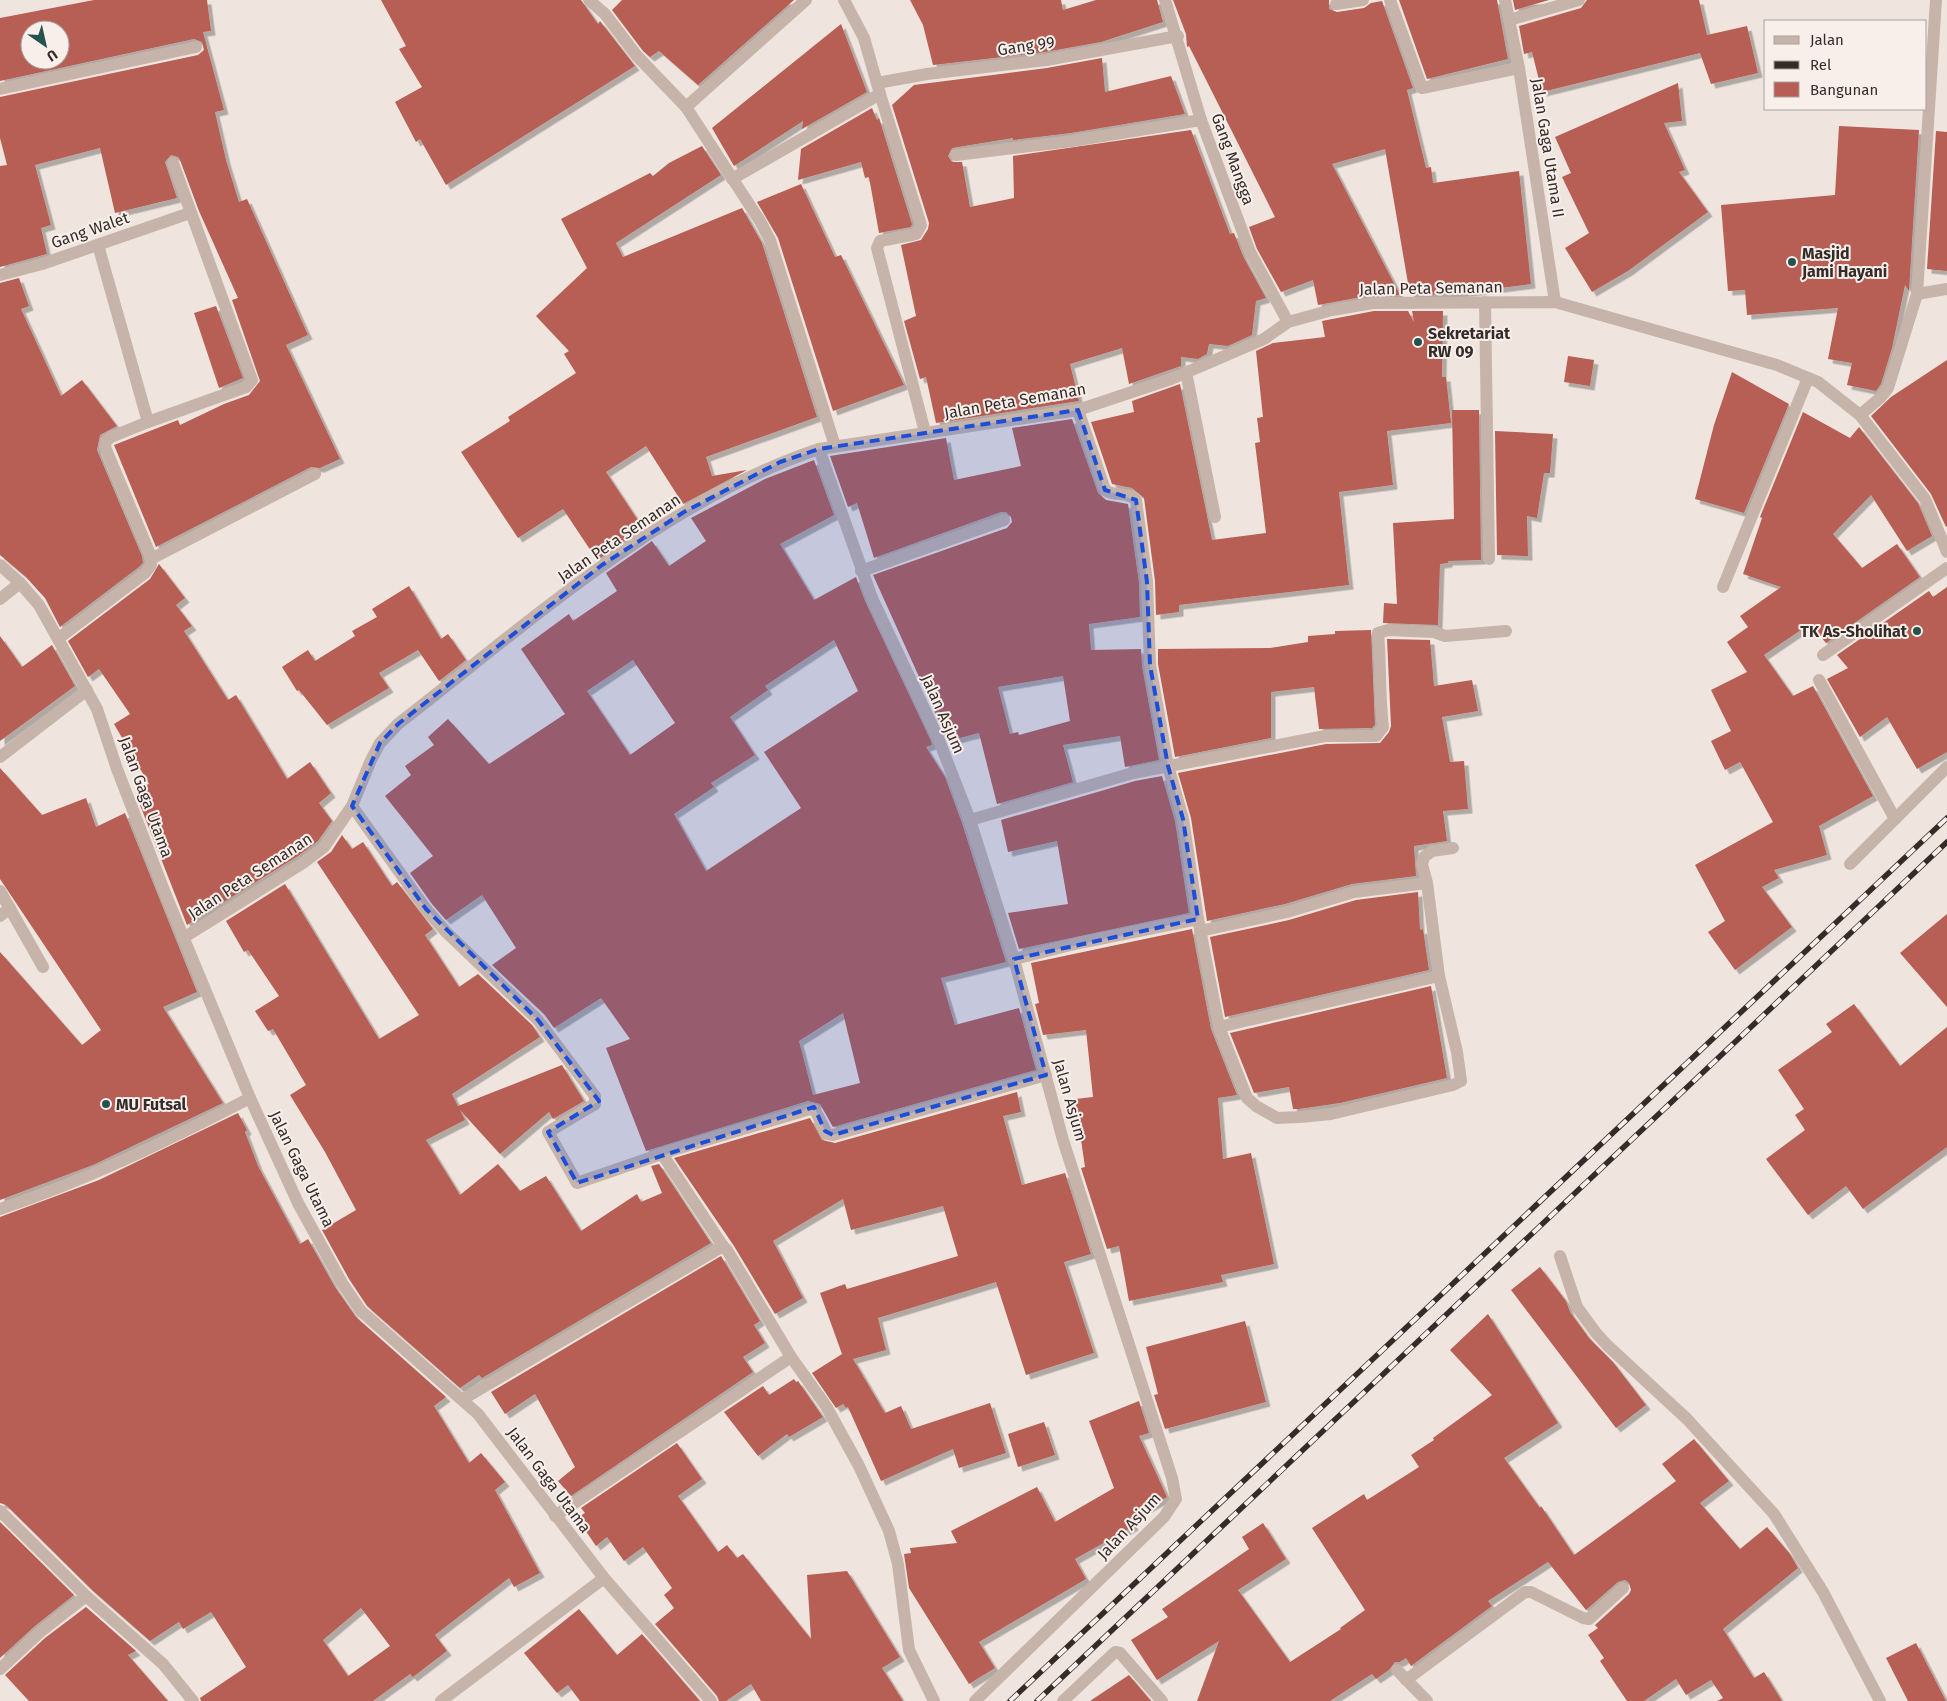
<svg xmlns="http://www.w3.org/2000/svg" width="1947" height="1701" font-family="'Fira Sans',sans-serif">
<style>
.building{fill:#b75e54;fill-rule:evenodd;filter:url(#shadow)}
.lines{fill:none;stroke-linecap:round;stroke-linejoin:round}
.minor{stroke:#c6b4ab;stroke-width:12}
.rail-casing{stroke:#352c2a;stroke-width:5.5}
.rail{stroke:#f8efea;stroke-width:4;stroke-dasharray:11;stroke-linecap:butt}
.marked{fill:#1d4ed8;fill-opacity:0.2;stroke:#1d4ed8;stroke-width:4;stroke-dasharray:10 6;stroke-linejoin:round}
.poi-dot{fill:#24524e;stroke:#f8efea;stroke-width:2}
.labels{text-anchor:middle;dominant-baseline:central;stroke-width:4;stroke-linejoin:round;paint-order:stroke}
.street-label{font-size:16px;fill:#352c2a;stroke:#f8efea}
.poi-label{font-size:16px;font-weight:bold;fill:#352c2a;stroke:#f8efea;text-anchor:start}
</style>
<defs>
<filter id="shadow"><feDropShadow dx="4.5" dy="4.5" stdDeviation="0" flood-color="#0004"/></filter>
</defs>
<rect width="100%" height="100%" fill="#efe5de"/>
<g class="building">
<path d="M 94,0 L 207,0 L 211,31 L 203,32 L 224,110 L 215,112 L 226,160 L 239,202 L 247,199 L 308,335 L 286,345 L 340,459 L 320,468 L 311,467 L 156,547 L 114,445 L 178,420 L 180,425 L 224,404 L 249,395 L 260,381 L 232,300 L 238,298 L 199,211 L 180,160 L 178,157 L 171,155 L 165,162 L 177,198 L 115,213 L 100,148 L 35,165 L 51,225 L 41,228 L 47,254 L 0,267 L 0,166 L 7,165 L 0,138 L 0,97 L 198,55 L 204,50 L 202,42 L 194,39 L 0,81 L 0,18 ZM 30,30 L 60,30 L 60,60 L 30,60 Z"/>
<polygon points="381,0 581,0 598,24 600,21 635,66 446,185 420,139 416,142 395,102 422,87 399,49 406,46"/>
<polygon points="622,0 794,0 698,85 659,51 650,57 643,51 612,10"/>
<polygon points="910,0 1061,0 1063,10 1096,0 1157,0 1163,22 1101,42 1045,52 933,65 923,25"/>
<polygon points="1173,0 1329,0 1329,9 1337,12 1364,8 1371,3 1382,1 1413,88 1407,90 1426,168 1431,167 1433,183 1519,171 1531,284 1453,294 1410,295 1385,149 1332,164 1400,295 1372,295 1318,305 1313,280 1281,292 1257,249 1249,227 1275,217 1189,46 1187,47 1186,34"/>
<polygon points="1399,0 1497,0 1508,59 1427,79"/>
<polygon points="1513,0 1549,0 1515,10"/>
<polygon points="1587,0 1699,0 1707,35 1747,26 1758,73 1711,84 1700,53 1542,92 1532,52 1524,54 1519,26 1581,8"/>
<polygon points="841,24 867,92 802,129 803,121 734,166 712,128"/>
<polygon points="1102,58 1105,92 1171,76 1185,114 1071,133 1013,140 1013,138 952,148 948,156 952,162 962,162 970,207 1014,198 1013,156 1191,130 1230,234 1234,233 1243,256 1266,298 1256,301 1252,335 1228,346 1209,344 1207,354 1198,359 1181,357 1181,366 1129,384 1122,348 1070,364 1079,401 936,423 926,377 920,379 904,321 916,316 901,245 921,240 928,229 929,223 892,105 914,85 1047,68"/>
<polygon points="1678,83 1682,121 1664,123 1685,170 1679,172 1708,212 1628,271 1592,292 1565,248 1589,233 1562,177 1571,173 1555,137"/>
<polygon points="872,108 877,120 879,118 912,224 911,227 879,233 869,177 865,178 861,162 798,180 801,149"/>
<polygon points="1839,126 1919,130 1909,291 1905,285 1892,348 1881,384 1876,391 1847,385 1852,363 1828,359 1838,308 1747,315 1745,290 1728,291 1721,205 1835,195"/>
<polygon points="1936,131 1947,132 1947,271 1927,269"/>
<polygon points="702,146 721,175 616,243 623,257 742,208 762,243 817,417 706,457 712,476 747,470 683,504 646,446 606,472 643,528 597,560 563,509 518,538 461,452 510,421 508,417 576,373 564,354 569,351 536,316 587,268 561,219 650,173 653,176 669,163"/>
<polygon points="801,184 835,257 841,255 904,385 833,411 778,238 757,202"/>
<polygon points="19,278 29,306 21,309 61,396 82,380 117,426 100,435 97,450 142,556 143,563 139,567 60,627 45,598 26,577 0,555 0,283"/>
<polygon points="216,306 243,378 219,388 194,313"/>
<polygon points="1374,311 1408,311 1414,322 1412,311 1443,311 1442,377 1446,377 1451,423 1387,431 1393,485 1339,492 1349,585 1179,605 1179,612 1156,615 1155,581 1144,498 1132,488 1112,484 1091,422 1134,412 1132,401 1180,384 1212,540 1266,533 1255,443 1260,442 1257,418 1263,417 1256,351 1273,343 1325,337 1322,321"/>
<polygon points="1568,356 1594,360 1590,386 1564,382"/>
<polygon points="1947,360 1947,526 1946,527 1931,494 1871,416 1891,397"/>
<polygon points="1732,372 1789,404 1744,513 1695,499 1714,425"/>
<polygon points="1452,410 1479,410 1481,560 1448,561 1448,563 1440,564 1438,625 1383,623 1384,603 1397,604 1393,523 1454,519"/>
<polygon points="1803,412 1850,438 1859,427 1918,503 1932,536 1907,551 1871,495 1833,534 1862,568 1897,544 1920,577 1826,643 1810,624 1764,655 1793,696 1813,686 1873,796 1819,826 1827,855 1774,870 1779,878 1762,887 1792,927 1735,970 1708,932 1725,921 1695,865 1773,822 1740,762 1725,770 1711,741 1731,731 1711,690 1747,672 1727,642 1748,627 1740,616 1781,587 1743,574 1762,518 1760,517"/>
<path d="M 1072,419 L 1098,493 L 1106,500 L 1128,504 L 1139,583 L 1140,617 L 1089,624 L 1091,650 L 1141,649 L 1142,666 L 1159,760 L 1125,767 L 1120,736 L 1063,745 L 1073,782 L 997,804 L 979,733 L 948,741 L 873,575 L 1007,528 L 1012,522 L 1011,517 L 1006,512 L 1001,512 L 874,558 L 857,503 L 848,507 L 830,456 L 946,438 L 954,480 L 1021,466 L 1012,428 ZM 1063,676 L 1070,721 L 1019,735 L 1018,732 L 1010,734 L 998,687 Z"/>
<polygon points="1495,431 1553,434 1550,473 1544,473 1537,518 1527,516 1528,556 1497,555"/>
<path d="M 814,460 L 834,515 L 780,544 L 814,600 L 856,577 L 865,601 L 931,741 L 932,745 L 926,747 L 945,777 L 962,823 L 1006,962 L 941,978 L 955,1025 L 1019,1008 L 1036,1070 L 833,1127 L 820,1104 L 808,1101 L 646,1151 L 606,1048 L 630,1039 L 601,998 L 554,1028 L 544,1014 L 492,965 L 516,948 L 482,895 L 446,920 L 432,904 L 410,873 L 433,856 L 385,796 L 411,775 L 405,766 L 434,745 L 428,737 L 448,719 L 489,764 L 565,714 L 521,649 L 569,614 L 573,621 L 617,591 L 606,573 L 652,541 L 669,566 L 706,541 L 691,518 L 765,479 ZM 834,640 L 858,691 L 764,752 L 801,808 L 706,871 L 674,814 L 714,787 L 711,783 L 755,755 L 730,717 L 768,690 L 765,686 ZM 633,660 L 675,723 L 630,755 L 587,691 ZM 843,1013 L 860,1083 L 813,1095 L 799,1041 Z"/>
<polygon points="159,564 185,598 176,605 192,626 184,631 228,700 236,695 287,779 310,762 331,793 319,803 332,821 318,841 298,856 187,925 140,805 148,801 142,787 149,784 114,724 130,714 99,669 88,677 68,641 150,579"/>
<polygon points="409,586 441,639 448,634 466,660 439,681 418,650 379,673 389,688 327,725 299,690 297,691 282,667 308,650 315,661 355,636 352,631 377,617 372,609"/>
<polygon points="1947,587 1947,752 1917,769 1887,717 1860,737 1827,679 1848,668 1837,655 1929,591 1933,597"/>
<polygon points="1371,630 1375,725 1372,728 1319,729 1314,687 1271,692 1271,738 1175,757 1158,664 1158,649 1270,648 1308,642 1308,636 1335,634 1335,631"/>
<polygon points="0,636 22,667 52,645 75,686 0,741"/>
<polygon points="1387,639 1430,640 1434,686 1472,680 1478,711 1442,717 1450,762 1464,761 1468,809 1443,811 1447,841 1414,846 1416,876 1352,884 1285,904 1207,921 1191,818 1178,773 1326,744 1380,743 1389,732 1391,726"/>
<polygon points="0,768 42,815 86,798 96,827 125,813 197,992 163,1007 223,1103 93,1165 0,1200 0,952 82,1045 101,1030 0,879"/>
<polygon points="1162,776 1175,821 1189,913 1019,949 1008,913 1068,904 1057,841 1008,852 1001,820 1135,781"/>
<polygon points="342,835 352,849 363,842 392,886 397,882 433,929 425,935 459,987 478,974 532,1025 540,1037 452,1094 458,1106 562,1065 584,1101 553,1119 549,1112 500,1154 460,1110 465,1120 426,1140 460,1195 498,1164 520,1191 546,1176 581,1231 637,1194 641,1202 662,1193 651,1166 659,1164 711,1243 482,1378 479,1375 460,1388 367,1306 349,1279 322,1230 356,1210 325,1152 290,1095 306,1085 273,1029 268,1031 255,1011 279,996 248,950 244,952 226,921 285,884 379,1039 419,1015 317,862 331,852"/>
<polygon points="1418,892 1420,930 1423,929 1429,970 1225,1017 1210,937 1289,920 1356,900"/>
<polygon points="1947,914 1947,1007 1900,953"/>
<polygon points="1192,929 1211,1029 1237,1095 1218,1098 1223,1159 1251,1153 1274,1264 1221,1275 1223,1282 1129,1301 1119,1246 1107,1249 1081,1168 1085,1167 1075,1099 1093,1097 1086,1030 1043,1035 1035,1004 1039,1003 1031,963"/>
<polygon points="1431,986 1447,1078 1340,1103 1299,1109 1293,1109 1289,1087 1254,1093 1230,1033"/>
<polygon points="1854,1004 1900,1066 1947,1027 1947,1147 1863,1209 1846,1186 1808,1215 1766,1159 1805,1130 1795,1115 1804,1109 1778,1070 1832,1032 1826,1024"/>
<polygon points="1017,1092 1021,1112 1003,1116 1022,1185 1065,1173 1091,1254 1064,1262 1094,1353 1026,1375 996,1282 878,1318 886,1350 853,1359 885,1413 901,1406 911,1429 990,1403 1006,1453 959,1468 953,1449 881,1481 848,1407 846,1408 843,1404 836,1408 812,1373 842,1354 820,1293 845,1284 847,1289 958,1256 943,1206 851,1230 843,1199 773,1241 803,1298 775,1314 734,1246 674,1158 810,1118 822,1140 835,1143"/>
<path d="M 238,1113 L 247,1130 L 245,1132 L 258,1166 L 300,1244 L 308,1239 L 335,1287 L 356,1317 L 446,1397 L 434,1406 L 469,1463 L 481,1453 L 505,1482 L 495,1490 L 540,1573 L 514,1587 L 509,1578 L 435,1635 L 447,1651 L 413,1677 L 410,1674 L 373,1701 L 201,1701 L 200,1698 L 246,1667 L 211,1612 L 183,1629 L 179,1622 L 150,1641 L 92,1590 L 6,1505 L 0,1503 L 0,1217 L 99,1180 ZM 361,1608 L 390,1646 L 348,1676 L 323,1640 Z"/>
<polygon points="721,1256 760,1321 754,1325 765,1343 743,1357 753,1372 571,1496 558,1481 575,1467 535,1394 505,1414 491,1392"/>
<polygon points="1540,1267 1566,1301 1570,1312 1589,1338 1613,1362 1646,1405 1616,1428 1511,1290"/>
<polygon points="1488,1314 1558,1423 1504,1458 1540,1508 1541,1506 1574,1555 1676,1481 1662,1464 1694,1439 1729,1481 1700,1503 1740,1549 1767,1527 1790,1554 1798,1568 1723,1629 1754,1678 1764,1672 1782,1701 1717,1701 1723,1698 1711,1680 1686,1695 1676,1679 1644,1701 1627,1701 1600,1661 1604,1658 1588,1635 1598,1628 1595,1625 1629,1594 1631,1590 1629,1583 1625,1580 1618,1582 1586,1610 1548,1562 1488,1601 1492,1606 1411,1666 1406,1658 1400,1662 1395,1662 1389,1670 1376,1679 1372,1674 1330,1701 1197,1701 1219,1641 1157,1680 1131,1640 1168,1617 1162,1609 1249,1549 1242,1537 1263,1523 1286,1559 1238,1590 1290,1662 1341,1629 1340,1628 1365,1610 1312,1528 1364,1494 1367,1500 1419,1467 1411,1455 1434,1440 1433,1438 1492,1395 1450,1350"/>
<polygon points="1245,1321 1266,1402 1165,1429 1154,1395 1158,1394 1146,1347"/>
<polygon points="794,1379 796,1382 798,1381 823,1417 789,1437 787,1434 758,1456 724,1412 763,1386 769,1395"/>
<polygon points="1139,1401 1149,1433 1139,1436 1167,1497 1130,1518 1134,1526 1075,1559 1086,1579 979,1642 995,1668 969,1684 909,1588 904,1554 911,1553 910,1548 957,1543 951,1531 1037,1487 1055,1522 1114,1488 1089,1421"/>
<polygon points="1044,1422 1055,1455 1018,1467 1008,1434"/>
<polygon points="677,1443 702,1479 678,1496 718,1552 727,1545 737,1558 743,1554 811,1639 807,1575 847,1571 900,1657 882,1668 903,1701 761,1701 751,1684 726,1701 719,1701 717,1696 655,1624 674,1608 664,1595 672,1588 643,1547 624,1561 607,1537 596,1546 577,1518 585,1513 581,1508"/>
<polygon points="0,1522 74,1595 35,1626 0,1658"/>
<polygon points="86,1607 136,1651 128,1655 168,1701 29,1701 5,1675 45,1638"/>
<polygon points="579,1609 617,1655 642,1634 700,1701 580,1701 568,1685 557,1693 524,1653"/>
<polygon points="1916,1643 1946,1701 1908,1701 1886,1658"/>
<polygon points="1129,1675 1151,1701 1090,1701"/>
</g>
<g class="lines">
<g class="minor">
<polyline points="589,0 605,14 637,56 686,107 760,221 770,240 835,446"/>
<polyline points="1165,0 1201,120 1250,252 1288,322"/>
<polyline points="1390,0 1422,88 1519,68"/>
<polyline points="1505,0 1519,68 1555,302"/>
<polyline points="1336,4 1363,0"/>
<polyline points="1509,20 1579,0"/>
<polyline points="877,83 927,74 1046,60 1178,36"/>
<polyline points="0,89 196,47"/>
<polyline points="880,94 921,225 916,234 880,241 877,248 925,432"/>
<polyline points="686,107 806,0"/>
<polyline points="956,155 1072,141 1201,120"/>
<polyline points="732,179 880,94 864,38 844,0"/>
<polyline points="0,275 42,264 190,213"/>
<polyline points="1917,294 1947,289"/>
<polyline points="1485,302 1489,559"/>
<polyline points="1186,372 1215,517"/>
<path d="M 1078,410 L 1105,490 C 1114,497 1128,491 1136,500 L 1147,582 L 1150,665 L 1168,766 L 1183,819 L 1198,919 L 1219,1027 L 1247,1098 L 1256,1106 L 1277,1118 L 1300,1117 L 1331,1114 L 1453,1085 L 1461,1081 L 1457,1052 L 1439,976 L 1427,883 L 1422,864 L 1424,857 L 1432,851 L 1453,848"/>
<polyline points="1860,415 1880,398 1888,388 1917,294 1936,0"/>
<polyline points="148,422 246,387 252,380 173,163"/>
<polyline points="819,449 872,598 938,738 970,820 1014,959 1063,1140 1172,1478 1176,1499 1164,1517 975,1701"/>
<polyline points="151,559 315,474"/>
<polyline points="0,565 20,583 39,605 97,709 117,769 165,893 250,1098 298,1203 342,1283 361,1311 478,1414 604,1578 711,1701"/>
<polyline points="861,571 1004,520"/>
<polyline points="1723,587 1808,378"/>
<polyline points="0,599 20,583"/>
<polyline points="59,638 145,573 151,565 150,554 105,447 106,441 111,437 148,422 98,245"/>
<polyline points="1823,655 1947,568"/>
<polyline points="1819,680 1895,819"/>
<polyline points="0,757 87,690"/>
<polyline points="352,806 426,909 446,932 538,1020 595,1096 595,1104 548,1132 577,1183 673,1150 810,1109 815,1110 827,1134 833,1135 1046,1075"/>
<path d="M 970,820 L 1133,773 L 1325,736 L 1376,736 L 1383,727 C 1379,695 1381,664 1378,633 L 1388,630 L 1434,632 L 1445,636 L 1506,631"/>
<polyline points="1850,864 1947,767"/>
<polyline points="0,891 43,967"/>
<polyline points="0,916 10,908"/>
<polyline points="1200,931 1287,912 1354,892 1427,883"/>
<path d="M 183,938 L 303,863 L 324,847 L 352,806 L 371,760 L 380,743 L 398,724 C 526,625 664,500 819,449 L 1078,410 L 1171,379 L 1264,339 L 1288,322 L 1332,310 L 1373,303 L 1555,302 L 1777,365 L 1818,382 L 1860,415 L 1925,499 L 1947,552"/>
<polyline points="1014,959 1079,943 1198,919"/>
<polyline points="1219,1027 1439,976"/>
<polyline points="662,1154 723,1246"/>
<path d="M 0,1209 C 87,1180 169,1140 250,1098"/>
<polyline points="1560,1256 1577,1307 1596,1333 1608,1346 1687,1419 1774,1514 1823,1592 1880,1701"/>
<polyline points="791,1357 826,1406 859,1466 889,1531 898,1564 909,1650 934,1701"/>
<polyline points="463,1399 723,1246 727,1250 791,1357 555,1516"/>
<polyline points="0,1511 86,1596 163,1664 193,1701"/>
<polyline points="0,1669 40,1632 86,1596"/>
<polyline points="1397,1670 1427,1701"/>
<polyline points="1406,1680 1525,1592 1531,1592 1583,1618 1589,1619 1623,1588"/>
<polyline points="441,1701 604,1578"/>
<polyline points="1063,1701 1115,1652 1120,1653 1162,1701"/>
</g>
<g class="rail-casing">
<g id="rail">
<polyline points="1010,1701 1947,818"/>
<polyline points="1037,1701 1947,842"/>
</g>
</g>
<use href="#rail" class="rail"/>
</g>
<path class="marked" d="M 1078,410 L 1105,490 L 1136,500 L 1147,582 L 1150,665 L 1168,766 L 1183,819 L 1198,919 L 1014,959 L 1046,1075 L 833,1135 L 825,1131 L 814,1107 L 577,1183 L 548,1132 L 599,1101 L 538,1020 L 426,909 L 352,806 L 380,743 L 398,724 L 602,565 L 684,512 L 780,462 L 819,449 Z"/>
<g class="poi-dot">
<circle cx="1792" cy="262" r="5"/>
<circle cx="1418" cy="342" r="5"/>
<circle cx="1917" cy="631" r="5"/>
<circle cx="106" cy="1104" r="5"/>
</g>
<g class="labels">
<g class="street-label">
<text transform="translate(1026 46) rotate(-8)">Gang 99</text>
<text transform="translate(1548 148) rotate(81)">Jalan Gaga Utama II</text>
<text transform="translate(1233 159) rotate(70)">Gang Mangga</text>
<text transform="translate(90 230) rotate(-19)">Gang Walet</text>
<text transform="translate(1431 288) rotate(-1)">Jalan Peta Semanan</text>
<text transform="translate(1015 401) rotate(-10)">Jalan Peta Semanan</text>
<text transform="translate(619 538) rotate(-34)">Jalan Peta Semanan</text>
<text transform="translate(943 714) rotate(66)">Jalan Asjum</text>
<text transform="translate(146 797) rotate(70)">Jalan Gaga Utama</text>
<text transform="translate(250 876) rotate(-33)">Jalan Peta Semanan</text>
<text transform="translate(1070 1100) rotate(74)">Jalan Asjum</text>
<text transform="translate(302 1169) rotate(64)">Jalan Gaga Utama</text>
<text transform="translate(549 1480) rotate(53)">Jalan Gaga Utama</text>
<text transform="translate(1129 1526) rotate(-47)">Jalan Asjum</text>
</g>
<g class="poi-label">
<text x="1802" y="253">Masjid<tspan x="1802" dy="18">Jami Hayani</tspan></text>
<text x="1428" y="333">Sekretariat<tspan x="1428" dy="18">RW 09</tspan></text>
<text x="1907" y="631" text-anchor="end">TK As-Sholihat</text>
<text x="116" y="1104">MU Futsal</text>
</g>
</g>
<rect x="1764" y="20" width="162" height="90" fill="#f8efea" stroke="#aaa19d"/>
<rect x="1774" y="36" width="25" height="8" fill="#c6b4ab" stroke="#aaa19d"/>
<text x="1810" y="45" font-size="15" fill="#352c2a">Jalan</text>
<rect x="1774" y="61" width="25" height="8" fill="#352c2a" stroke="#aaa19d"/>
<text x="1810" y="70" font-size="15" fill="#352c2a">Rel</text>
<rect x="1774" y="82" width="25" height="15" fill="#b75e54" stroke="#aaa19d"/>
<text x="1810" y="95" font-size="15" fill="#352c2a">Bangunan</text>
<g transform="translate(45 45) rotate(146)"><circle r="24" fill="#f8efea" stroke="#aaa19d"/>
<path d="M0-4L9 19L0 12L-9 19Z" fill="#24524e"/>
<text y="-8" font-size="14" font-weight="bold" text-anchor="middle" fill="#352c2a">U</text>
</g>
</svg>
